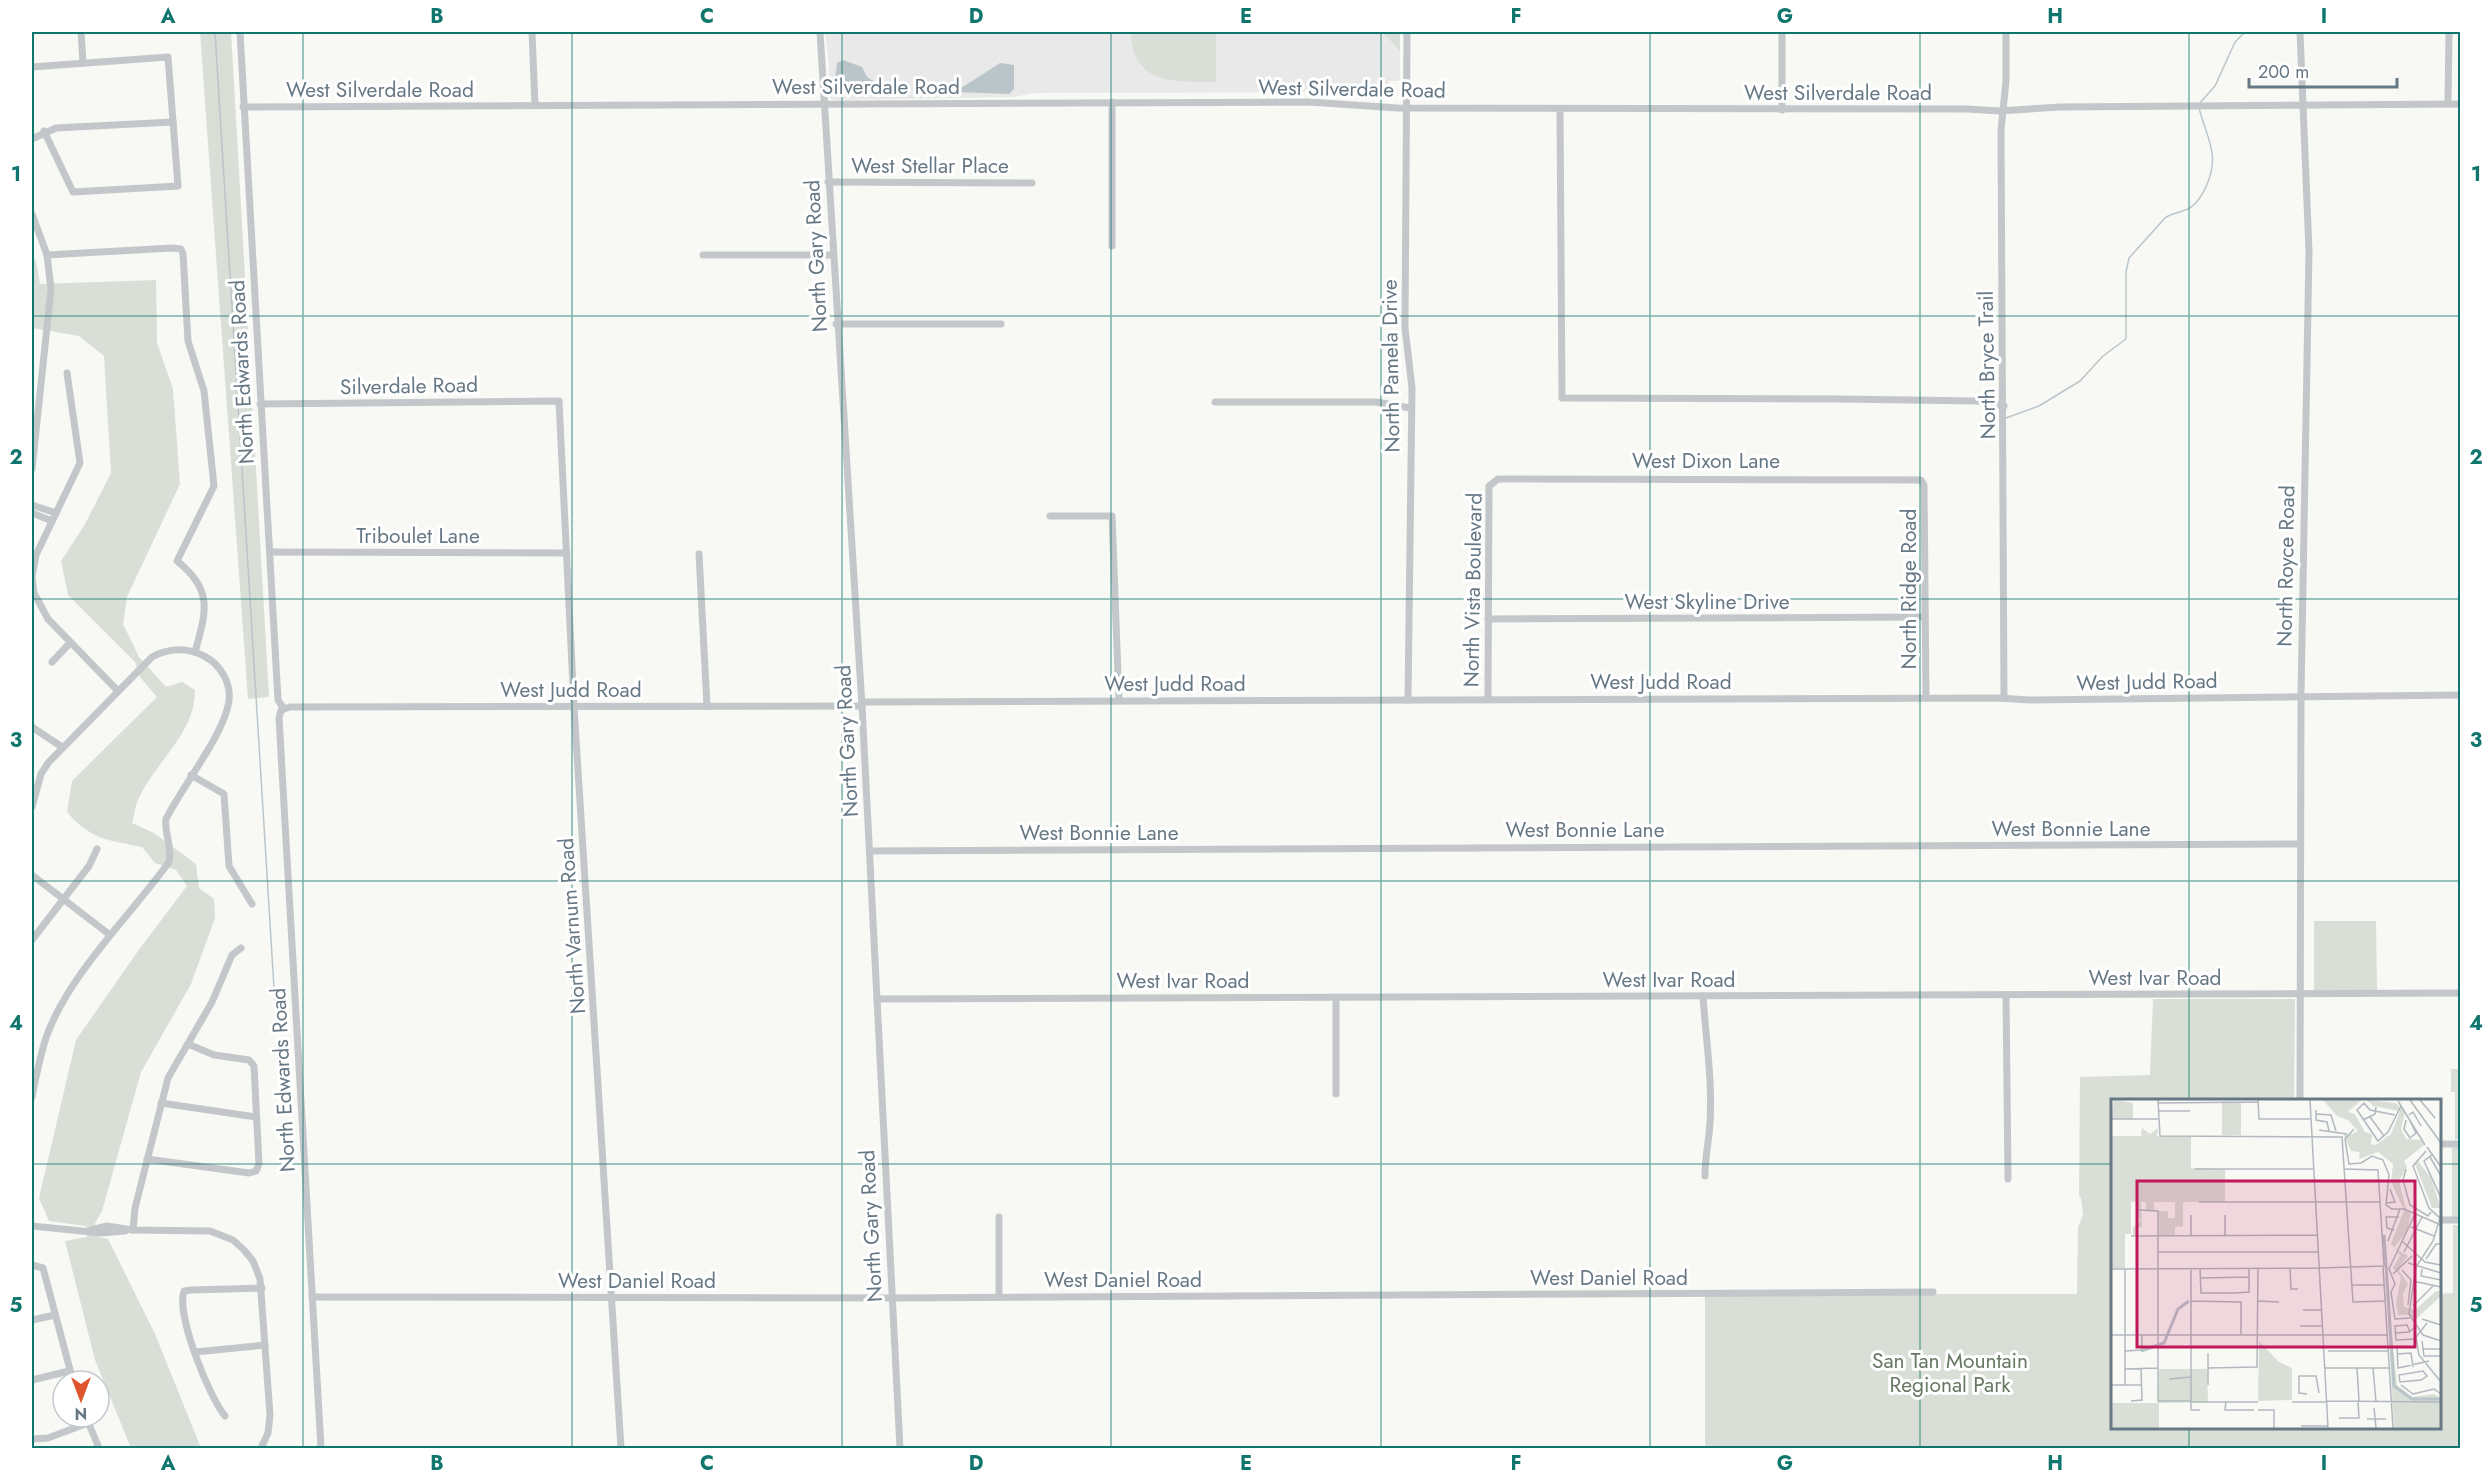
<svg xmlns="http://www.w3.org/2000/svg" width="2492" height="1480" font-family="Jost,sans-serif">
<style>
.built{fill:#e8e9e8}
.green{fill:#d9dfd6}
.water{fill:#bac5c9}
.lines{fill:none;stroke-linecap:round;stroke-linejoin:round}
.stream{stroke:#bac5c9;stroke-width:1.5}
.minor{stroke:#c3c7ca;stroke-width:7}
.grid{fill:none;stroke:#0f766e;stroke-width:1.5;stroke-opacity:0.55}
.labels{text-anchor:middle;dominant-baseline:central;stroke-width:6;stroke-linejoin:round;paint-order:stroke}
.street-label{font-size:21px;fill:#677885;stroke:#fff}
.park-label{font-size:21px;fill:#667862;stroke:#fff}
.inset-river{fill:none;stroke:#bac5c9;stroke-width:3}
.inset-road{fill:none;stroke:#b1b9be;stroke-width:1.5}
.view{fill:#c2185b;fill-opacity:0.15;stroke:#c2185b;stroke-width:3}
.inset-edge{fill:none;stroke:#677885;stroke-width:3}
.neatline{fill:none;stroke:#0f766e;stroke-width:2}
.grid-label{font-size:20px;text-anchor:middle;font-weight:bold;fill:#0f766e}
</style>
<rect width="100%" height="100%" fill="#f8f8f5"/>
<polygon class="built" points="825,32 1382,32 1400,51 1400,81 1389,81 1389,92 1034,93 1014,97 833,100 829,97 829,66"/>
<g class="green">
<polygon points="200,32 231,32 269,697 248,699"/>
<path d="M 1131,32 L 1216,32 L 1216,82 C 1176,82 1132,85 1131,32 Z"/>
<polygon points="1382,32 1400,32 1400,51"/>
<path d="M 32,257 L 36,261 L 40,284 L 156,280 L 157,343 L 173,389 L 180,484 L 127,597 L 123,624 L 139,657 L 166,687 L 182,682 L 195,690 C 196,733 154,763 138,800 C 135,807 134,816 132,823 L 154,833 L 196,864 L 199,888 L 214,899 L 215,918 L 191,984 L 141,1072 L 102,1211 L 95,1223 L 98,1237 L 108,1239 L 155,1334 L 201,1448 L 131,1448 L 95,1360 L 65,1241 L 87,1237 L 86,1226 L 49,1221 L 39,1198 L 76,1040 L 138,951 L 187,886 L 176,870 L 155,863 L 142,847 C 108,840 91,840 67,812 L 72,781 L 157,697 L 140,677 L 135,662 L 68,595 L 61,561 L 84,526 L 111,473 L 104,356 L 79,336 L 32,328 Z"/>
<polygon points="2314,921 2376,921 2377,990 2314,990"/>
<polygon points="2153,999 2295,999 2294,1100 2112,1100 2112,1428 2440,1428 2440,1294 2453,1293 2453,1225 2460,1225 2460,1448 1705,1448 1705,1294 2077,1294 2078,1227 2083,1215 2081,1198 2079,1195 2080,1077 2150,1075"/>
<polygon points="2451,1069 2460,1069 2460,1138 2455,1140 2455,1092 2451,1092"/>
<polygon points="2452,1145 2460,1147 2460,1218 2452,1218"/>
</g>
<g class="water">
<polygon points="843,60 862,67 867,77 879,85 880,91 855,94 839,89 835,82 837,63"/>
<polygon points="1000,63 1014,65 1014,89 1009,94 955,92"/>
</g>
<g class="lines">
<g class="stream">
<polyline points="215,32 275,1004"/>
<polyline points="2199,104 2215,86 2235,42 2245,32"/>
<path d="M 2006,418 L 2039,406 L 2080,381 L 2103,356 L 2126,339 L 2126,272 L 2129,258 L 2165,218 C 2173,212 2183,213 2191,207 C 2198,203 2201,196 2205,189 C 2221,155 2208,142 2199,108"/>
</g>
<g class="minor">
<polyline points="81,32 83,63"/>
<polyline points="240,32 278,700 284,709"/>
<polyline points="532,32 535,105"/>
<polyline points="820,32 862,706 900,1448"/>
<polyline points="1407,32 1405,328 1412,388 1408,700"/>
<polyline points="1782,32 1782,110"/>
<polyline points="32,67 168,57 178,186 73,192 44,131"/>
<polyline points="2448,104 2449,32"/>
<polyline points="243,107 1309,102 1398,108 1967,109 2000,111 2060,107 2460,104"/>
<polyline points="1560,109 1562,398 1840,399 1977,401 2004,406"/>
<polyline points="32,139 56,128 173,122"/>
<polyline points="828,182 1032,183"/>
<polyline points="32,214 47,255 51,289 32,469"/>
<polyline points="1112,246 1112,102"/>
<path d="M 47,255 L 172,248 L 181,249 L 183,254 L 188,341 L 204,391 L 214,486 L 177,561 C 214,590 206,612 195,652"/>
<polyline points="703,255 832,255"/>
<polyline points="836,324 1001,324"/>
<polyline points="67,373 80,463 36,555 32,577 34,593 48,619 117,690"/>
<polyline points="1215,402 1376,402 1410,408"/>
<polyline points="260,404 559,401 574,707 621,1448"/>
<polyline points="32,505 56,513"/>
<polyline points="32,513 52,521"/>
<polyline points="1050,516 1112,516 1119,701"/>
<polyline points="270,552 567,553"/>
<polyline points="699,554 707,706"/>
<polyline points="1488,619 1925,617"/>
<polyline points="52,662 70,643"/>
<polyline points="2004,698 2001,130 2006,81 2006,32"/>
<polyline points="1488,699 1489,486 1498,479 1921,480 1924,485 1926,698"/>
<polyline points="862,702 1997,698 2030,700 2460,695"/>
<polyline points="32,727 62,747"/>
<polyline points="191,775 224,794 229,866 252,904"/>
<path d="M 32,807 L 41,774 L 48,763 L 152,657 C 168,648 187,647 204,656 C 222,665 233,686 228,706 C 221,738 182,787 166,819 C 164,834 173,848 169,862 C 131,915 70,973 47,1035 C 40,1055 36,1077 32,1097"/>
<polyline points="870,851 2300,844"/>
<polyline points="32,875 110,935"/>
<polyline points="32,940 89,866 97,849"/>
<polyline points="2006,995 2008,1179"/>
<path d="M 1703,996 C 1706,1042 1714,1089 1709,1135 C 1707,1149 1705,1161 1705,1176"/>
<polyline points="1336,997 1336,1094"/>
<polyline points="877,999 2460,993"/>
<polyline points="2300,1100 2301,695 2309,251 2300,32"/>
<polyline points="161,1103 256,1117"/>
<polyline points="2440,1144 2460,1144"/>
<polyline points="147,1159 249,1173 256,1171 259,1164 254,1066 249,1060 214,1055 188,1044"/>
<polyline points="2440,1220 2460,1220"/>
<polyline points="32,1226 101,1233 125,1231"/>
<polyline points="91,1230 107,1226 133,1230 210,1231 233,1240 244,1250 253,1261 260,1279 270,1415 268,1433 261,1448"/>
<polyline points="133,1230 135,1208 168,1078 212,1002 232,955 241,948"/>
<polyline points="32,1265 43,1268 73,1381"/>
<polyline points="312,1297 891,1298 1933,1292"/>
<polyline points="999,1297 999,1217"/>
<polyline points="32,1320 55,1315"/>
<polyline points="195,1352 265,1345"/>
<polyline points="32,1380 69,1371"/>
<path d="M 225,1416 C 209,1397 176,1315 184,1291 L 191,1290 L 262,1288"/>
<polyline points="86,1417 99,1448"/>
<polyline points="32,1439 48,1438 88,1423"/>
<polyline points="321,1448 279,718 281,710 290,707 862,706"/>
</g>
</g>
<path class="grid" d="M 303,32 L 303,1448M 572,32 L 572,1448M 842,32 L 842,1448M 1111,32 L 1111,1448M 1381,32 L 1381,1448M 1650,32 L 1650,1448M 1920,32 L 1920,1448M 2189,32 L 2189,1100M 32,316 L 2460,316M 32,599 L 2460,599M 32,881 L 2460,881M 32,1164 L 2112,1164M 2440,1164 L 2460,1164M 2189,1428 L 2189,1448"/>
<g class="labels">
<g class="street-label">
<text x="866" y="87">West Silverdale Road</text>
<text transform="translate(1352 89) rotate(1)">West Silverdale Road</text>
<text x="380" y="90">West Silverdale Road</text>
<text x="1838" y="93">West Silverdale Road</text>
<text x="930" y="166">West Stellar Place</text>
<text transform="translate(816 256) rotate(-93)">North Gary Road</text>
<text transform="translate(1987 365) rotate(-91)">North Bryce Trail</text>
<text transform="translate(1391 366) rotate(-91)">North Pamela Drive</text>
<text transform="translate(242 372) rotate(-93)">North Edwards Road</text>
<text transform="translate(409 386) rotate(-1)">Silverdale Road</text>
<text x="1706" y="461">West Dixon Lane</text>
<text x="418" y="536">Triboulet Lane</text>
<text transform="translate(2286 566) rotate(-89)">North Royce Road</text>
<text transform="translate(1909 589) rotate(-90)">North Ridge Road</text>
<text transform="translate(1473 590) rotate(-89)">North Vista Boulevard</text>
<text x="1707" y="602">West Skyline Drive</text>
<text x="1661" y="682">West Judd Road</text>
<text transform="translate(2147 682) rotate(-1)">West Judd Road</text>
<text x="1175" y="684">West Judd Road</text>
<text x="571" y="690">West Judd Road</text>
<text transform="translate(847 741) rotate(-93)">North Gary Road</text>
<text x="2071" y="829">West Bonnie Lane</text>
<text x="1585" y="830">West Bonnie Lane</text>
<text x="1099" y="833">West Bonnie Lane</text>
<text transform="translate(572 926) rotate(-94)">North Varnum Road</text>
<text x="2155" y="978">West Ivar Road</text>
<text x="1669" y="980">West Ivar Road</text>
<text x="1183" y="981">West Ivar Road</text>
<text transform="translate(283 1080) rotate(-93)">North Edwards Road</text>
<text transform="translate(871 1226) rotate(-93)">North Gary Road</text>
<text x="1609" y="1278">West Daniel Road</text>
<text x="1123" y="1280">West Daniel Road</text>
<text x="637" y="1281">West Daniel Road</text>
</g>
<g class="park-label">
<text x="1950" y="1361">San Tan Mountain<tspan x="1950" dy="24">Regional Park</tspan></text>
</g>
</g>
<g transform="translate(2111 1099)">
<rect width="330" height="330" fill="#f8f8f5"/>
<path d="M 3,1 L 22,4 L 22,20 L 0,20 ZM 212,1 L 250,1 L 237,13 L 244,15 L 254,33 L 261,35 L 260,45 L 265,46 L 280,35 L 289,12 L 262,7 L 256,1 L 285,4 L 294,13 L 290,30 L 295,40 L 310,41 L 313,46 L 293,62 L 296,68 L 288,82 L 295,110 L 300,114 L 296,132 L 283,149 L 297,157 L 287,170 L 297,185 L 292,195 L 293,208 L 304,211 L 325,192 L 330,192 L 330,197 L 304,221 L 299,216 L 287,216 L 285,204 L 290,178 L 282,169 L 289,156 L 280,145 L 293,111 L 280,83 L 282,65 L 267,53 L 248,60 L 249,53 L 240,52 L 232,34 L 239,36 L 247,32 L 237,21 L 226,17 ZM 111,4 L 130,4 L 130,36 L 111,36 ZM 31,29 L 39,35 L 47,29 L 46,37 L 80,37 L 80,69 L 114,70 L 114,103 L 72,103 L 72,127 L 64,128 L 64,136 L 48,136 L 48,112 L 57,112 L 57,119 L 64,119 L 64,103 L 43,103 L 43,111 L 35,111 L 35,103 L 30,103 L 31,128 L 26,129 L 26,136 L 22,136 L 22,128 L 30,120 L 26,119 L 26,103 L 20,103 L 20,135 L 14,135 L 14,169 L 0,170 L 0,37 L 30,37 ZM 307,62 L 320,79 L 330,109 L 321,109 L 304,65 ZM 274,170 L 286,286 L 301,298 L 323,295 L 330,299 L 330,329 L 283,329 ZM 148,242 L 168,263 L 181,269 L 181,301 L 147,302 ZM 48,270 L 96,270 L 97,303 L 48,304 L 48,329 L 0,329 L 0,304 L 47,304 Z" fill="#d9dfd6"/>
<path class="inset-river" d="M 273,136 L 283,287 L 301,300 L 330,300M 30,252 L 53,244 L 67,210 L 78,202"/>
<path class="inset-road" d="M 47,1 L 49,37 L 231,38 L 242,203 L 275,202M 147,1 L 148,20 L 199,20M 199,1 L 217,329M 299,1 L 330,44M 309,1 L 324,19M 287,2 L 314,46M 47,4 L 147,3M 205,11 L 205,21 L 216,23 L 218,32M 47,12 L 79,12M 205,15 L 220,16 L 225,32M 284,16 L 259,11 L 253,4 L 246,11 L 267,42 L 277,33 L 290,7M 298,16 L 302,13 L 310,27M 259,18 L 273,37M 0,20 L 47,20M 252,21 L 264,15 L 265,8M 295,21 L 293,30 L 299,39 L 305,34 L 297,18M 243,30 L 234,40 L 238,65 L 250,64 L 261,57 L 272,61 L 278,76 L 275,106 L 281,110 L 294,110M 208,31 L 236,35M 316,48 L 330,68M 315,52 L 302,67 L 318,109 L 329,119M 322,55 L 313,62 L 330,99M 319,58 L 330,77M 84,70 L 203,70M 295,70 L 292,81 L 299,106 L 317,117 L 320,113M 88,103 L 269,103M 275,104 L 284,103 L 279,90M 293,110 L 330,126M 27,111 L 47,112 L 47,302 L 80,302M 80,116 L 80,136M 114,116 L 114,136M 330,116 L 322,142 L 305,168 L 298,215 L 312,236 L 330,242M 300,128 L 323,137M 283,131 L 276,129 L 275,118 L 288,118M 20,137 L 206,136M 277,142 L 289,110M 292,143 L 314,163 L 330,166M 47,153 L 207,153M 293,153 L 311,118M 315,160 L 325,145 L 330,145M 297,164 L 330,174M 272,168 L 282,329M 179,169 L 180,190 L 187,190M 208,169 L 273,167 L 267,71 L 234,70M 0,170 L 208,169M 80,170 L 80,311 L 89,311M 89,170 L 90,194 L 124,194 L 138,193 L 138,170M 311,170 L 310,177 L 330,181M 291,171 L 300,181 L 297,206M 282,175 L 301,157M 89,179 L 138,178M 302,182 L 330,188M 241,186 L 274,186M 80,202 L 130,203 L 130,235M 147,202 L 168,203M 302,207 L 322,187M 192,211 L 211,211M 299,219 L 284,220 L 280,193 L 284,185 L 278,170 L 304,115M 311,220 L 330,226M 316,224 L 305,238 L 308,256 L 330,283M 189,227 L 212,227M 299,233 L 296,226 L 284,227 L 285,241 L 305,240M 285,234 L 298,233 L 304,228M 0,236 L 277,236M 311,242 L 313,257 L 330,257M 304,248 L 286,248 L 287,269 L 318,262M 311,250 L 330,250M 14,252 L 31,251 L 31,236M 217,252 L 278,252M 286,255 L 300,254 L 302,268M 97,269 L 146,268 L 147,169M 214,269 L 279,269M 246,269 L 248,302M 262,269 L 265,303M 14,270 L 47,269M 312,272 L 316,277 L 310,281 L 289,283 L 288,276 ZM 58,280 L 80,278M 0,286 L 30,286M 14,286 L 14,170M 97,286 L 97,254M 290,286 L 302,295 L 323,290 L 330,295M 196,295 L 188,294 L 188,277 L 205,277 L 208,294M 20,302 L 31,301 L 30,270M 216,302 L 330,303M 80,303 L 147,303M 115,303 L 114,311 L 143,311M 181,303 L 216,303M 263,309 L 265,329M 147,311 L 163,311 L 163,329M 228,319 L 248,319 L 247,302M 256,320 L 275,320M 190,327 L 217,327"/>
<path class="view" d="M 26,82 L 304,82 L 304,248 L 26,248 Z"/>
<rect width="330" height="330" class="inset-edge"/>
</g>
<rect width="2492" height="1480" fill="none" stroke="#ffffff" stroke-width="66"/>
<g transform="translate(81 1399) rotate(180)"><circle r="28" fill="#ffffff" stroke="#c2c9ce" stroke-width="1.5"/>
<path d="M0-4.5L10 22L0 15L-10 22Z" fill="#df542d"/>
<text y="-9" font-size="16" font-weight="bold" text-anchor="middle" fill="#677885">N</text>
</g>
<path d="M2249 78v9h148v-9" fill="none" stroke="#677885" stroke-width="3"/>
<text x="2258" y="78" font-size="18" fill="#677885" stroke="#ffffff" stroke-width="4.5" paint-order="stroke">200 m</text>
<rect x="33" y="33" width="2426" height="1414" class="neatline"/>
<g class="grid-label">
<text x="168" y="23">A</text>
<text x="437" y="23">B</text>
<text x="707" y="23">C</text>
<text x="976" y="23">D</text>
<text x="1246" y="23">E</text>
<text x="1516" y="23">F</text>
<text x="1785" y="23">G</text>
<text x="2055" y="23">H</text>
<text x="2324" y="23">I</text>
<text x="16" y="181">1</text>
<text x="2476" y="181">1</text>
<text x="16" y="464">2</text>
<text x="2476" y="464">2</text>
<text x="16" y="747">3</text>
<text x="2476" y="747">3</text>
<text x="16" y="1030">4</text>
<text x="2476" y="1030">4</text>
<text x="16" y="1312">5</text>
<text x="2476" y="1312">5</text>
<text x="168" y="1470">A</text>
<text x="437" y="1470">B</text>
<text x="707" y="1470">C</text>
<text x="976" y="1470">D</text>
<text x="1246" y="1470">E</text>
<text x="1516" y="1470">F</text>
<text x="1785" y="1470">G</text>
<text x="2055" y="1470">H</text>
<text x="2324" y="1470">I</text>
</g>
</svg>
